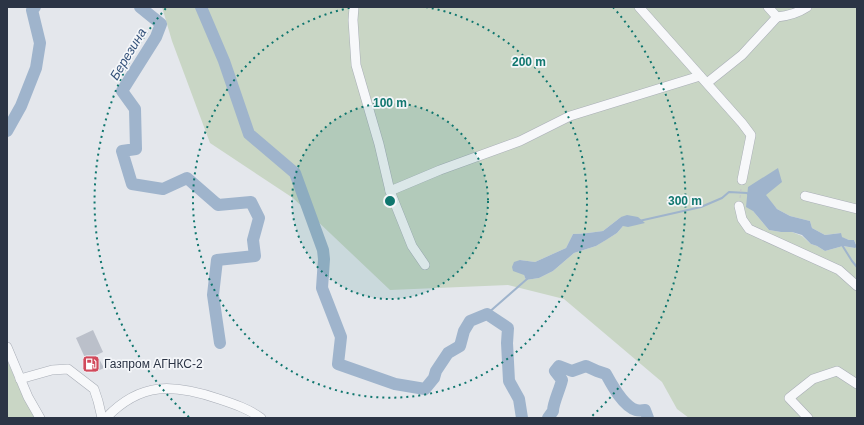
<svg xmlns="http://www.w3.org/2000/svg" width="864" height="425" font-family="Arial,sans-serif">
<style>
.green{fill:#c9d6c5;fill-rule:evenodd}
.water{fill:#9fb4cc}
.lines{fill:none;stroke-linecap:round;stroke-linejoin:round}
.stream{stroke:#9fb4cc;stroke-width:2}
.river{stroke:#9fb4cc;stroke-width:12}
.building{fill:#bbc0ca}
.minor-casing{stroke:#a9aeb7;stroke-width:10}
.path{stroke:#c2c5cb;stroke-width:1;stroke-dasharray:3 3;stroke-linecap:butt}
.minor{stroke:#f7f8fa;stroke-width:9}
.ring{fill:none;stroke:#0f766e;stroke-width:2;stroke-dasharray:2 4}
.labels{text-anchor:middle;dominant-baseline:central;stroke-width:3.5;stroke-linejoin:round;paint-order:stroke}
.poi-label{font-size:12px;fill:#2b3445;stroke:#f4f6f9;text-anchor:start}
.water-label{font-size:13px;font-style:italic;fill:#34527a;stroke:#f4f6f9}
.centre{fill:#0f766e;stroke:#f4f6f9;stroke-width:2}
.ring-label{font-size:12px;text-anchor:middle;font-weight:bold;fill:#0f766e;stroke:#f4f6f9;stroke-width:3.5;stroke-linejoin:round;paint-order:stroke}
</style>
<rect width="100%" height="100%" fill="#e4e7ec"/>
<g class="green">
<path d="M 162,7 L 857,7 L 857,246 L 854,240 L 849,240 L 841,237 L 841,233 L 825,235 L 812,228 L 810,221 L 790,216 L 777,209 L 765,195 L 778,168 L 753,211 L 769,230 L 781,232 L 792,232 L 802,236 L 811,244 L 817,246 L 825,251 L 843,246 L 855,248 L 857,247 L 857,418 L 689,418 L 677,409 L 662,382 L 564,299 L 508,285 L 390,290 L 293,198 L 210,143 L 172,41 ZM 621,217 L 623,226 L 617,233 L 596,246 L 574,253 L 553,271 L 539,278 L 526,280 L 524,275 L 520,260 L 535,262 L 566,248 L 573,234 C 583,234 593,232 603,231 Z"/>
<polygon points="7,360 22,394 36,418 7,418"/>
</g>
<g class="water">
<polygon points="778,168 782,182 766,195 777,209 790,216 810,221 812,228 825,235 841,233 842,237 849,240 854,240 857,247 855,248 843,246 825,251 817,246 811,244 802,235 792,232 781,232 769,230 753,211 746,207 748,187"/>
<path d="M 627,215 L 638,217 L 645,223 L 628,227 L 623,226 L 617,233 L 606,240 L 596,246 L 574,253 L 553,271 L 539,278 L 526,280 L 524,275 L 513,271 L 512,267 L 514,262 L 520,260 L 535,262 L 566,248 L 573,234 C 583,234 593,232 603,231 L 621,217 Z"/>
</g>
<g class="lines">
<g class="stream">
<polyline points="639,221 701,207 722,198 729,192 747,193 749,195"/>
<polyline points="842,245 852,261 857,267"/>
<polyline points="487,314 527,279"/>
</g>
<g class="river">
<polyline points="140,7 161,24 156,37 122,91 135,109 136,149 122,151 132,184 163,189 187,178 218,205 251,202 259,218 253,240 255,256 217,260 213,295 220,343"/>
<polyline points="201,7 224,61 249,134 295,173 323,250 324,259 322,288 341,337 338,364 395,384 425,389 434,378 436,371 448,353 460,346 464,331 470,321 487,314 508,328 507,343 509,381 519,399 522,418"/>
<polyline points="7,131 21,106 36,68 40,43 32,10 35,7"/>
<path d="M 548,418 L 553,411 C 553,403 560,389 562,380 L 555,371 L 559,366 L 572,371 L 586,366 L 597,371 L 606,374 C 612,385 623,406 636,410 C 639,411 643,410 645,410 L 648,418"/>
</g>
</g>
<g class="building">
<polygon points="93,330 103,352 86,360 76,338"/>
<polygon points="98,357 104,368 93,373 88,362"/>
</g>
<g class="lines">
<g class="minor-casing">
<g id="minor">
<polyline points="354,7 353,20 356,65 379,144 390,191 412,246 425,265"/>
<polyline points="639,7 742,123 751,135 742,180"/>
<path d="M 768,7 L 777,17 C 787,16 798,13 807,7"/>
<polyline points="707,83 742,55 777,17"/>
<polyline points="390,191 440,170 520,141 570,116 700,76"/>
<polyline points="805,196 857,209"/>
<polyline points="739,206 742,219 749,229 839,270 857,286"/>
<polyline points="7,347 28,397 40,418"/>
<polyline points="20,379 52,370 68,369 94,389 98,401 102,418"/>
<path d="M 106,418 C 141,381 174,384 219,399 C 234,404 249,409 261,418"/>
<polyline points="808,418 789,398 813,379 837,371 857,384"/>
</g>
</g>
<polyline class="path" points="740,198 741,189"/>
<use href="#minor" class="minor"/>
</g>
<circle cx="390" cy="201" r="98" fill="#0f766e" fill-opacity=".12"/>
<g class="ring">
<circle cx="390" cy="201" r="98"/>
<path d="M426 7A197 197 0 1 1 354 7"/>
<path d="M189 417A295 295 0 0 1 167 7M613 7A295 295 0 0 1 591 417"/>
</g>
<defs>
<g id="fuel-square" transform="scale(0.9)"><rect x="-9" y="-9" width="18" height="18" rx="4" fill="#d1495b" stroke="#f4f6f9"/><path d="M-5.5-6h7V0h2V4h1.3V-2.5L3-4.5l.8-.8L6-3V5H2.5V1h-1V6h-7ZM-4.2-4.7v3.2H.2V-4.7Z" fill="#fff"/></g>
</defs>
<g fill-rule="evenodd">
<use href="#fuel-square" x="91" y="364"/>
</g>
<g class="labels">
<g class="poi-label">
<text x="104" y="364">Газпром АГНКС-2</text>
</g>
<g class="water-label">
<text transform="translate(128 54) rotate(-59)">Березина</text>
</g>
</g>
<circle cx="390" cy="201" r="6" class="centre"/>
<g class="ring-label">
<text x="529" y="66">200 m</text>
<text x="390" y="107">100 m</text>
<text x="685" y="205">300 m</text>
</g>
<rect width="864" height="425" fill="none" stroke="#2b3445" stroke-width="16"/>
</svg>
